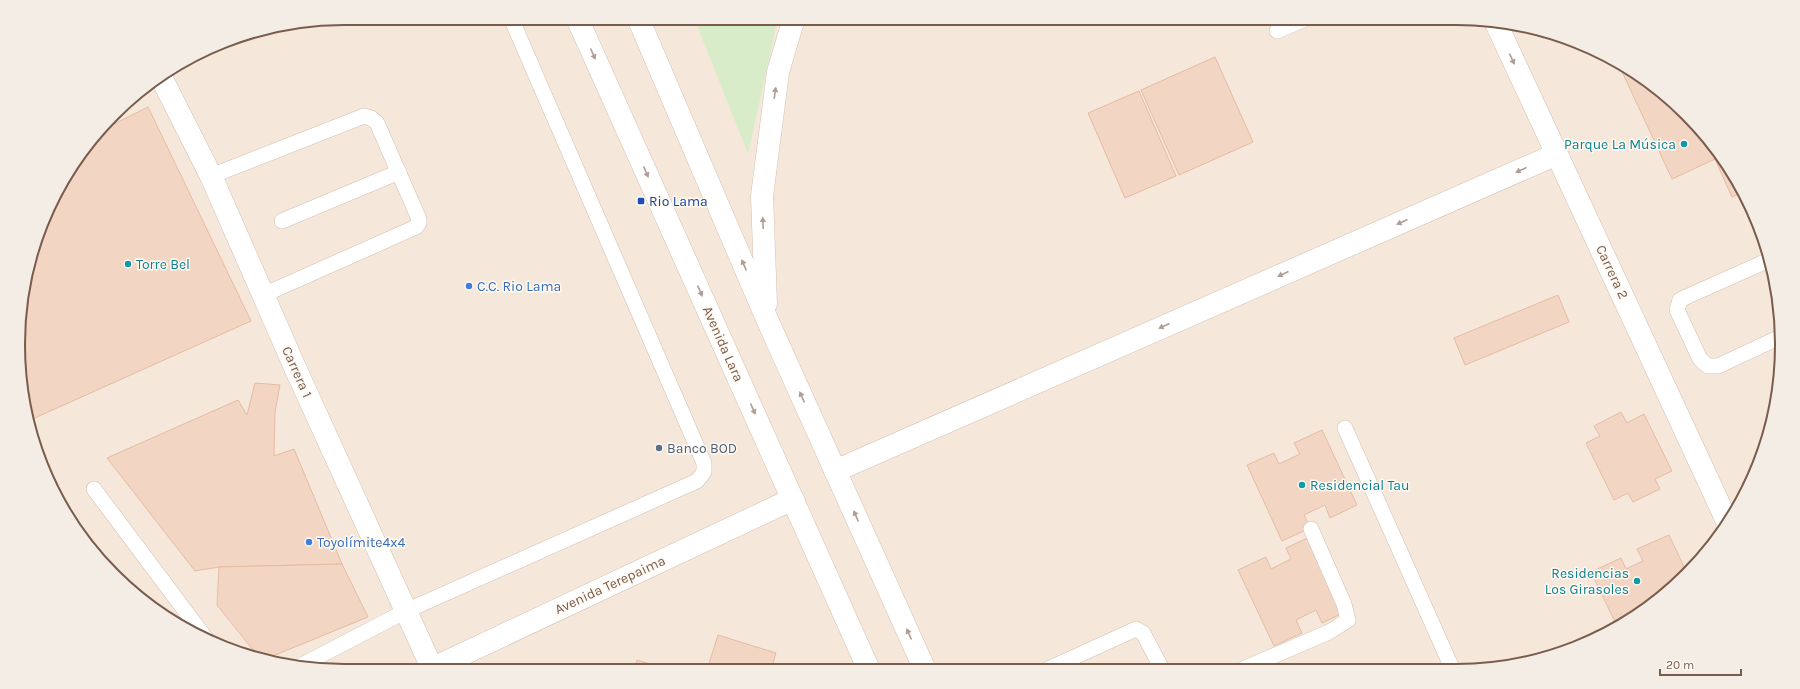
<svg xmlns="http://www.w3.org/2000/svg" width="1800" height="689" font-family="Karla,sans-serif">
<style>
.residential{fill:#f5e8da}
.green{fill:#d8ecc9}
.building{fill:#f3d5c3;stroke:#e6bba3}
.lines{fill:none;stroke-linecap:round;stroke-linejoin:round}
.lane-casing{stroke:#d1beb0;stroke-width:16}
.street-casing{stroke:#d1beb0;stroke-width:23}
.secondary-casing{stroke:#d6c0b0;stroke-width:23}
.lane{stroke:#fff;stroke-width:15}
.street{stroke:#fff;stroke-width:22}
.secondary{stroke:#fff;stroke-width:22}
.oneway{fill:#af9d94}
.culture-dot{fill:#0f9aa8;stroke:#fffaf3;stroke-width:1.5}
.transit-dot{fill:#1a4fb4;stroke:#fffaf3;stroke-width:1.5}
.shop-dot{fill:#3f7fe0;stroke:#fffaf3;stroke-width:1.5}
.service-dot{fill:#5c6f8a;stroke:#fffaf3;stroke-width:1.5}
.labels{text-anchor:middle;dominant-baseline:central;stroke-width:3;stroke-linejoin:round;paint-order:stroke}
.culture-label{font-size:14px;fill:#0d838f;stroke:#fffaf3;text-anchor:end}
.transit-label{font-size:14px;fill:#164399;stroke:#fffaf3;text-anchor:start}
.street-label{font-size:14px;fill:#7a5c4d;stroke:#fffaf3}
.shop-label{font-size:14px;fill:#366cbe;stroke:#fffaf3;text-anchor:start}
.service-label{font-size:14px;fill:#4e5e75;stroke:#fffaf3;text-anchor:start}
.rim{fill:none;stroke:#7a5c4d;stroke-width:2}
</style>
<rect width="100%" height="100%" fill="#fdf6ec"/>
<polygon class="residential" points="345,18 1455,18 1540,29 1600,52 1654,86 1701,129 1738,181 1765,240 1779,302 1781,366 1771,429 1738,508 1671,590 1600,637 1498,668 345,671 260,660 200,637 146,604 73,526 43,469 24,408 21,302 35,239 62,181 129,99 181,62 239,35"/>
<polygon class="green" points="694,18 778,18 748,154"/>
<g class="building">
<polygon points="1215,57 1253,142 1179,175 1141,90"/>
<polygon points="1618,63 1654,86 1701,129 1738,181 1743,192 1732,197 1715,159 1672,179"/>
<polygon points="1139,91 1176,176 1125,198 1088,113"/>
<polygon points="148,107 251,321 28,421 24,408 21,302 28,271 35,268 31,259 35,239 62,181 106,128"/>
<polygon points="1558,295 1569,322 1465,365 1454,338"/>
<polygon points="255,383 280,385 275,412 274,456 294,449 342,564 219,567 195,571 107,458 238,400 247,415"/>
<polygon points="1621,412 1627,423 1644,414 1672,471 1655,479 1660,489 1633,502 1628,493 1614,500 1586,443 1600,436 1594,426"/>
<polygon points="1322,430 1357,505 1330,518 1325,505 1304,515 1310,528 1282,541 1247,465 1274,453 1279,464 1300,454 1294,443"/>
<polygon points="1314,535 1349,610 1322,623 1316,610 1296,620 1302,633 1274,646 1238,570 1266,557 1271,569 1291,559 1286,548"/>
<polygon points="1669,535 1686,571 1671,590 1617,626 1591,572 1621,558 1626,569 1643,561 1637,549"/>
<polygon points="342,564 368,617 263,660 261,660 217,605 219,567"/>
<polygon points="718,635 776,653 771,670 707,670"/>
<polygon points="637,660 670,670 634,670"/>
</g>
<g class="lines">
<g class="lane-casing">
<g id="lane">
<polyline points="1277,31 1307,18"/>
<polyline points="211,176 364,116 371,118 377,123 419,219 419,223 416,227 263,295"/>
<polyline points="282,221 399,172"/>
<polyline points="1769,260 1686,297 1680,300 1677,310 1700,359 1708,366 1718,366 1780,337"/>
<polyline points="1345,428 1452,668"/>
<polyline points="94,489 207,640"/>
<polyline points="302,665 406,611 697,481 704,472 704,463 511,18"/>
<polyline points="1048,669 1136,629 1143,633 1162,669"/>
<polyline points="1243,669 1329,632 1348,620 1344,604 1311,529"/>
</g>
</g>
<g class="street-casing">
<g id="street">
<polyline points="1496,23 1727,521"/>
<polyline points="161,77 211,176 297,372 432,668"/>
<polyline points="835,471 1557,154"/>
<polyline points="427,671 793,499"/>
</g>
</g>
<g class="secondary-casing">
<g id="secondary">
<polyline points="577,18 869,670"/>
<polyline points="638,18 766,317 925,670"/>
<polyline points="766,304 762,196 778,72 794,18"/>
</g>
</g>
<use href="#lane" class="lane"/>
<use href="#street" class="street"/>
<use href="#secondary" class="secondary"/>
</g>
<defs><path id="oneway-solid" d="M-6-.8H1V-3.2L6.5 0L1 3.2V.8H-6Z"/></defs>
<g class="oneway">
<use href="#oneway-solid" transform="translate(593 54) rotate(66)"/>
<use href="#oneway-solid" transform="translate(1512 59) rotate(65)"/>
<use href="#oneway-solid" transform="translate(775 93) rotate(-82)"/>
<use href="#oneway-solid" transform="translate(1521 170) rotate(156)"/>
<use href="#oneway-solid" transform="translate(646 172) rotate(66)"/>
<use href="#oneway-solid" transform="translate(1402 222) rotate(156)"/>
<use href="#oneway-solid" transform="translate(763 223) rotate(-92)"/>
<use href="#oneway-solid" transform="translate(744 265) rotate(-113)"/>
<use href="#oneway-solid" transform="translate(1283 274) rotate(156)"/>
<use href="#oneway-solid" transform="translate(700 291) rotate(66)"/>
<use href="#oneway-solid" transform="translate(1164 326) rotate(156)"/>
<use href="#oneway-solid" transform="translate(802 397) rotate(-114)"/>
<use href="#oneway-solid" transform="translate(753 409) rotate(66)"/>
<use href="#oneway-solid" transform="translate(856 516) rotate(-114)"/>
<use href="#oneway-solid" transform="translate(909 634) rotate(-114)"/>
</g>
<g class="culture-dot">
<circle cx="1684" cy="144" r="4"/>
<circle cx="128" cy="264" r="4"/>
<circle cx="1302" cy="485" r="4"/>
<circle cx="1637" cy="581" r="4"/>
</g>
<rect class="transit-dot" x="637" y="197" width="8" height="8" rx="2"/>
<g class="shop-dot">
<circle cx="469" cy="286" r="4"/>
<circle cx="309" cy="542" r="4"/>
</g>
<circle class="service-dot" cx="659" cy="448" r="4"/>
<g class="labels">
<g class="culture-label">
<text x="1676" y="144">Parque La Música</text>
<text x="136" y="264" text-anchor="start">Torre Bel</text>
<text x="1310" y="485" text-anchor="start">Residencial Tau</text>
<text x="1629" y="573">Residencias<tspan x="1629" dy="16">Los Girasoles</tspan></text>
</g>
<g class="transit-label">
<text x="649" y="201">Rio Lama</text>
</g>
<g class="street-label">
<text transform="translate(1612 272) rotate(65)">Carrera 2</text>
<text transform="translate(723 344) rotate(66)">Avenida Lara</text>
<text transform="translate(297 372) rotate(66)">Carrera 1</text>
<text transform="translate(610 585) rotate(-25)">Avenida Terepaima</text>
</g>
<g class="shop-label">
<text x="477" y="286">C.C. Rio Lama</text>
<text x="317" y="542">Toyolímite4x4</text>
</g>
<g class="service-label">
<text x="667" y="448">Banco BOD</text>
</g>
</g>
<path d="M0 0H1800V689H0ZM344 25H1456A319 319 0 0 1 1775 344V345A319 319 0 0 1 1456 664H344A319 319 0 0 1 25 345V344A319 319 0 0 1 344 25Z" fill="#f4ede6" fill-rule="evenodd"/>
<path class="rim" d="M344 25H1456A319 319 0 0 1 1775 344V345A319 319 0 0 1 1456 664H344A319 319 0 0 1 25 345V344A319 319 0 0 1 344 25Z"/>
<path d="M1660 669v6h81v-6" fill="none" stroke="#7a5c4d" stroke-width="2"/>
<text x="1666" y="669" font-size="12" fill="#7a5c4d" stroke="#fffaf3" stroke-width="3" paint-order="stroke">20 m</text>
</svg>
